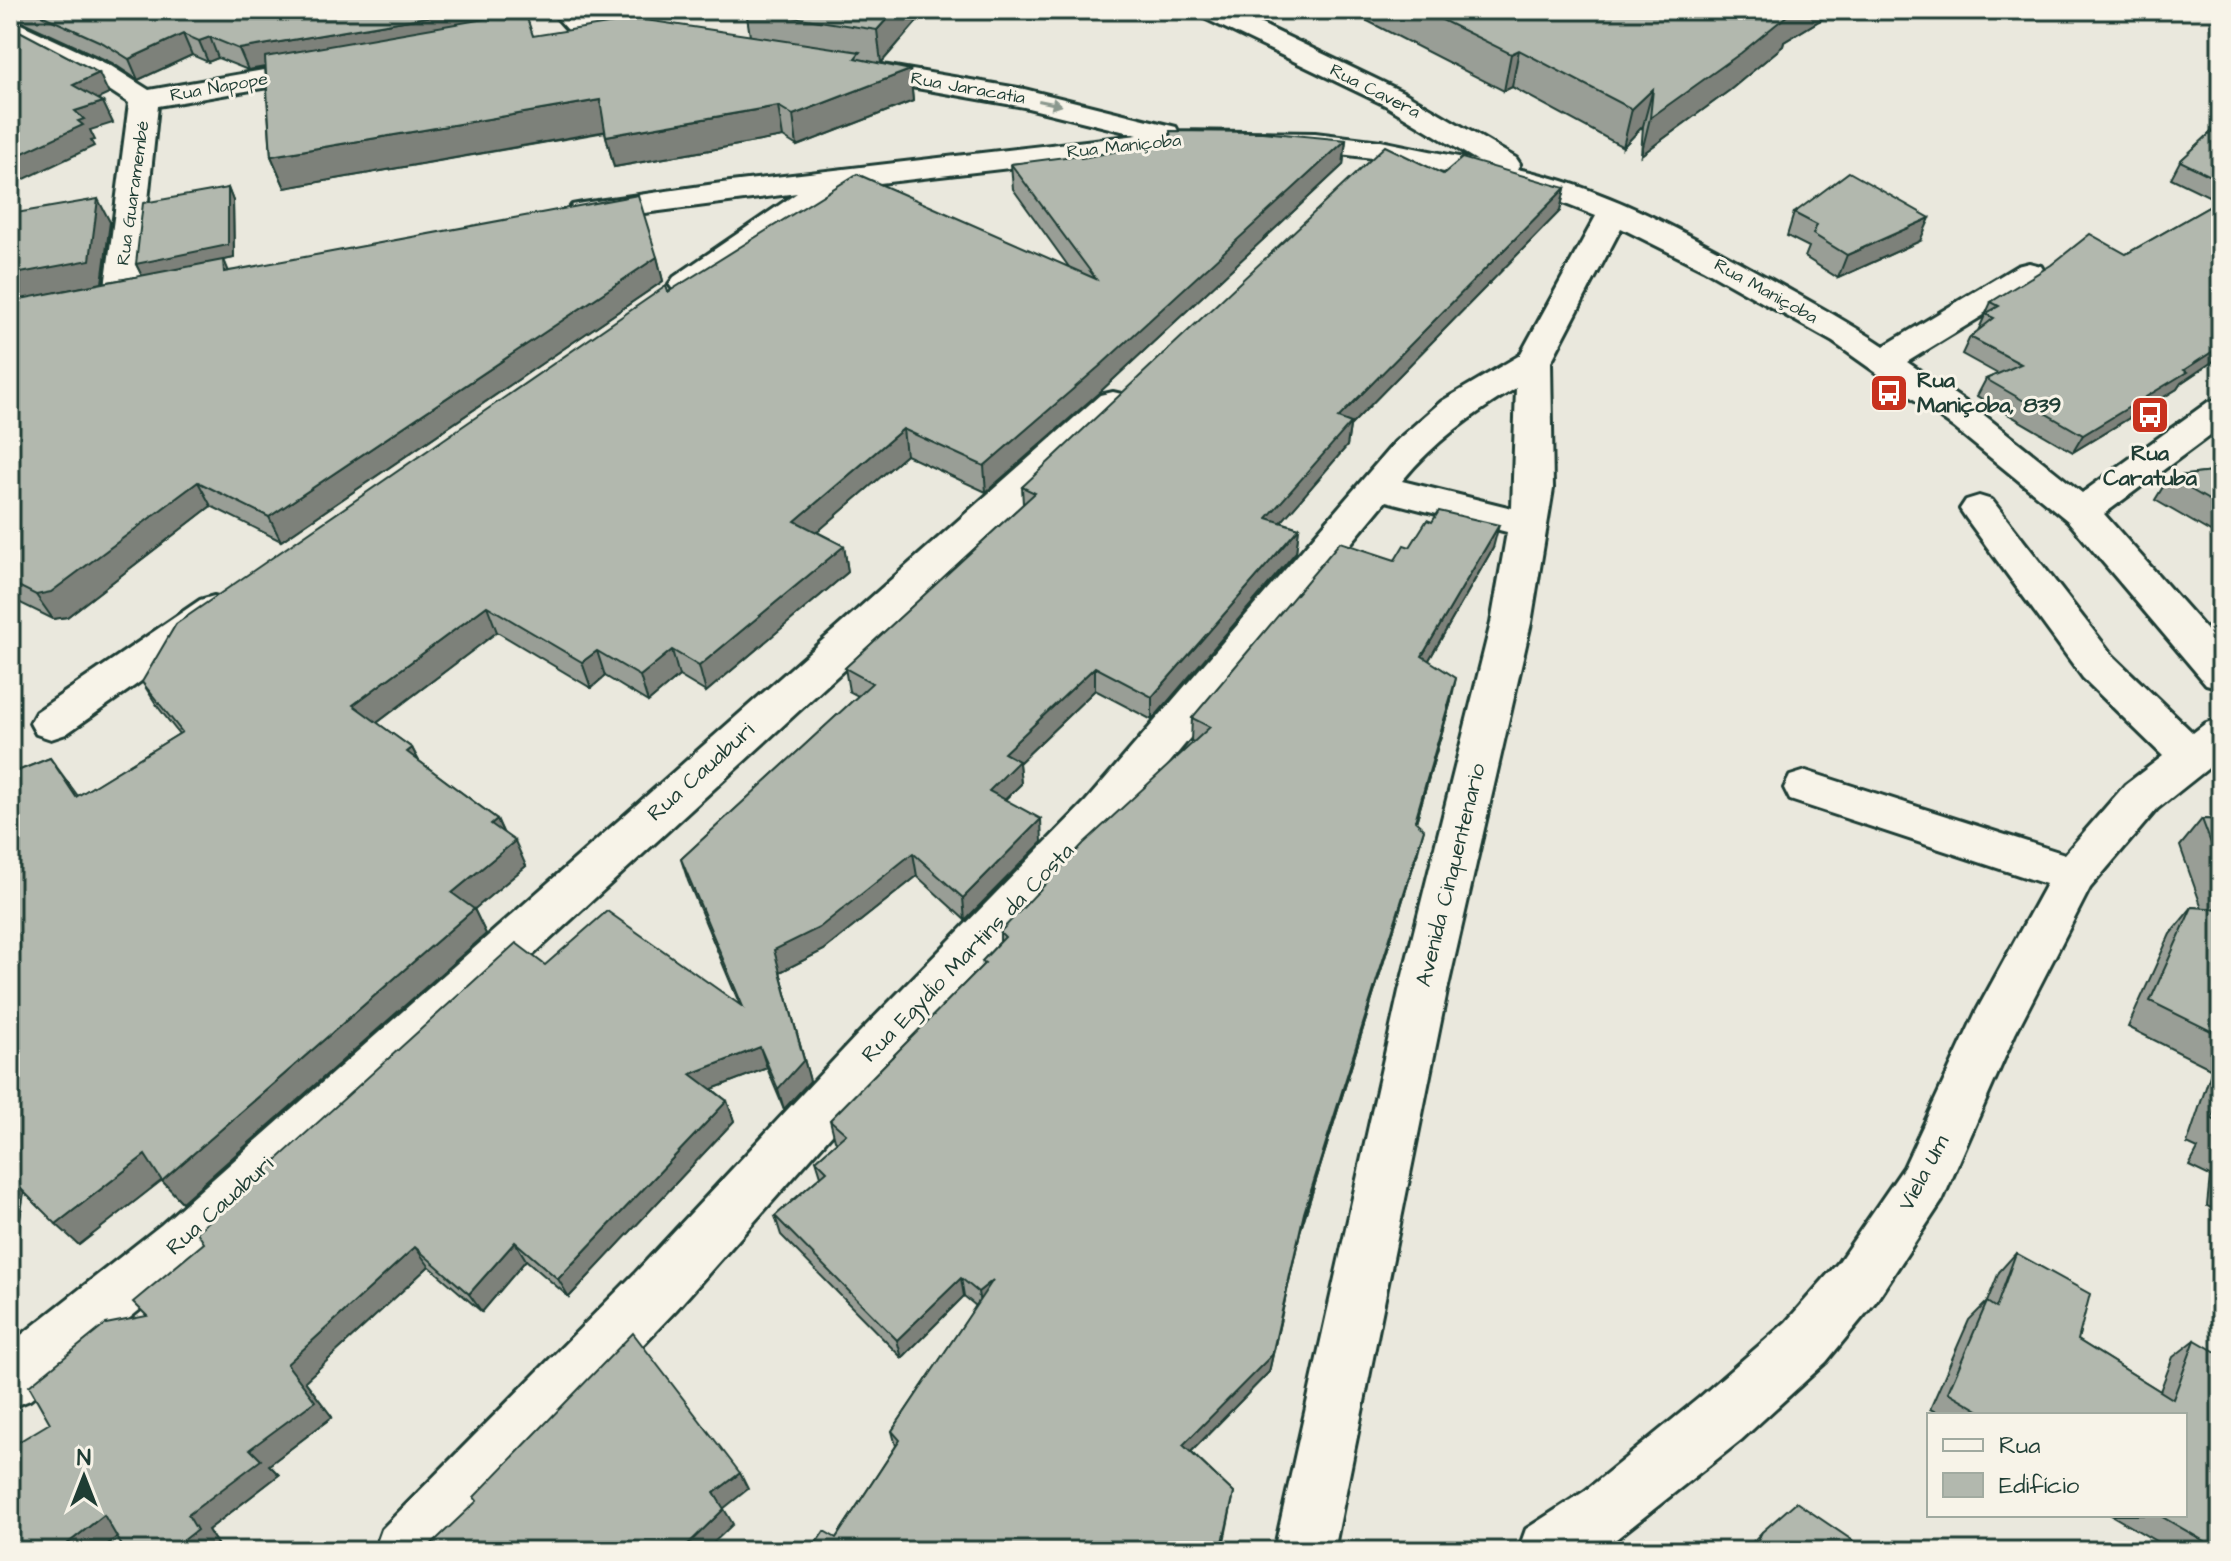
<svg xmlns="http://www.w3.org/2000/svg" width="2231" height="1561" font-family="'Architects Daughter',sans-serif">
<style>
.lines{fill:none;stroke-linecap:round;stroke-linejoin:round}
.minor-casing{stroke:#1f3d34;stroke-width:6}
.minor{fill:#f7f3e8;fill-rule:evenodd}
.wall{fill:#999e96;stroke:#1f3d34;stroke-width:2}
.shaded-wall{fill:#7d817a;stroke:#1f3d34;stroke-width:2}
.building{fill:#b2b8ae;stroke:#1f3d34;stroke-width:2}
.oneway{fill:#8b988e}
.labels{text-anchor:middle;dominant-baseline:central;stroke-width:6;stroke-linejoin:round;paint-order:stroke}
.far-street-label{font-size:18px;fill:#1f3d34;stroke:#f7f3e8}
.poi-label{font-size:22px;font-weight:bold;fill:#1f3d34;stroke:#f7f3e8;text-anchor:start}
.street-label{font-size:22px;fill:#1f3d34;stroke:#f7f3e8}
</style>
<rect width="100%" height="100%" fill="#eae8dd"/>
<filter id="ink" filterUnits="userSpaceOnUse"><feTurbulence type="fractalNoise" baseFrequency=".0125" numOctaves="2"/><feDisplacementMap in="SourceGraphic" scale="16" xChannelSelector="R" yChannelSelector="G"/><feConvolveMatrix kernelMatrix="1 2 1 2 8 2 1 2 1" color-interpolation-filters="sRGB"/></filter>
<g filter="url(#ink)">
<g class="lines">
<g class="minor-casing">
<g id="minor">
<polygon points="550,10 579,10 587,18 661,33 665,39 661,45 651,47 568,30"/>
<path d="M 1196,10 L 1232,10 L 1405,93 L 1516,158 L 1520,164 L 1517,169 C 1605,187 1690,235 1768,278 C 1807,300 1847,321 1884,346 L 2017,266 L 2029,263 L 2041,266 L 2045,273 L 2041,280 L 1907,362 L 1979,411 L 2082,493 L 2208,402 L 2221,399 L 2221,427 L 2104,514 L 2221,646 L 2221,688 L 2206,684 L 2068,521 L 1953,427 L 1833,342 L 1703,269 L 1621,228 L 1551,362 L 1553,489 L 1531,623 L 1447,991 L 1334,1551 L 1274,1551 L 1399,991 L 1491,623 L 1507,532 L 1386,501 L 1118,825 L 895,1063 L 676,1310 L 446,1551 L 374,1551 L 382,1529 L 636,1272 L 859,1033 L 1086,801 L 1395,442 L 1442,401 L 1520,355 L 1596,216 L 1527,189 L 1381,159 L 1315,151 L 1184,148 L 845,187 L 698,291 L 686,294 L 674,291 L 669,284 L 674,277 L 797,193 L 583,221 L 572,219 L 567,212 L 572,205 L 583,203 L 722,183 L 1138,135 L 1024,107 L 843,75 L 839,69 L 843,63 L 853,60 L 1024,89 L 1176,127 L 1178,131 L 1315,133 L 1381,141 L 1478,161 L 1385,105 L 1200,16 ZM 1516,388 L 1512,508 L 1402,481 C 1435,441 1473,414 1516,388 Z"/>
<polygon points="10,19 111,66 149,90 327,59 337,62 341,68 337,74 327,77 158,106 138,295 133,302 121,305 109,302 104,295 129,103 91,78 10,38"/>
<polygon points="1113,392 1126,395 1131,403 1126,411 199,1261 30,1400 10,1408 10,1344 161,1225 1100,395"/>
<polygon points="1979,496 1992,500 2113,656 2193,733 2206,723 2221,718 2221,758 2157,809 2090,888 2015,1034 1942,1201 1876,1301 1826,1362 1741,1440 1601,1551 1518,1551 1526,1529 1585,1491 1699,1398 1786,1322 1838,1263 1904,1167 1976,1012 2046,884 1790,800 1784,788 1790,776 1806,771 2065,854 2125,785 2163,756 2083,678 1966,518 1960,509 1966,500"/>
<polygon points="214,596 228,600 234,610 228,620 66,734 51,739 36,734 30,723 36,712 200,600"/>
</g>
</g>
<use href="#minor" class="minor"/>
</g>
<g class="wall">
<polygon points="10,10 523,10 533,36 750,36 746,10 927,10 881,63 910,70 913,101 797,146 783,137 614,167 605,132 285,188 271,156 265,67 248,70 218,58 208,62 192,55 138,80 112,63 10,16"/>
<polygon points="1346,10 1837,10 1784,42 1783,46 1730,90 1641,155 1643,126 1623,147 1512,87 1504,91"/>
<polygon points="2221,123 2221,356 2181,383 2177,389 2073,452 1977,396 1986,379 1998,374 1962,354 1970,337 1978,331 1991,302 2126,254 2219,201 2171,178 2180,161"/>
<polygon points="1170,131 1346,140 1343,165 1101,391 986,492 906,455 817,532 844,546 848,572 706,692 679,676 648,702 605,676 591,688 497,632 377,723 412,748 419,761 497,819 503,832 526,866 474,909 486,934 182,1202 162,1180 79,1245 24,1192 10,1288 10,774 50,758 78,796 179,734 158,707 142,682 668,292 1069,267 1013,189 1011,164 1081,158 1170,141"/>
<polygon points="1443,174 1565,188 1560,211 1350,426 1347,446 1281,522 1299,528 1296,552 1152,720 1095,690 1019,763 1021,784 1005,799 1042,842 965,920 917,876 824,950 780,972 810,1081 784,1109 767,1068 712,1089 727,1101 734,1121 569,1297 526,1260 482,1312 429,1266 305,1381 332,1417 269,1465 279,1475 208,1530 217,1544 117,1537 99,1551 10,1551 50,1423 147,1316 545,965 740,1005 688,881 681,859 858,696 849,691 845,668 1023,504 1022,487"/>
<polygon points="228,188 233,201 234,258 224,260 228,271 657,257 663,281 281,541 211,506 67,617 53,619 10,598 10,214 110,222 102,283 142,276 136,264"/>
<polygon points="1794,213 1920,241 1838,278 1805,257 1809,247 1787,236"/>
<polygon points="2221,471 2221,538 2155,500 2169,477"/>
<polygon points="1410,547 1493,548 1429,660 1451,701 1416,822 1418,851 1300,1232 1269,1372 1191,1452 1234,1493 1222,1551 811,1551 836,1538 896,1446 892,1431 976,1306 964,1296 902,1358 781,1235 775,1216 821,1176 816,1160 837,1142 835,1140 830,1120 983,965 982,961 1000,942 1000,932 1194,742 1191,741 1192,718 1395,560"/>
<polygon points="2202,819 2221,820 2221,1213 2207,1206 2210,1176 2189,1166 2198,1149 2187,1144 2212,1069 2128,1027 2170,934 2192,907 2202,908 2180,846"/>
<polygon points="2221,1232 2221,1273 2211,1268"/>
<polygon points="2016,1253 2078,1340 2160,1391 2173,1357 2195,1340 2221,1551 2173,1551 2111,1515 2185,1515 2185,1415 1941,1415 1930,1409 1969,1320 1987,1302 1999,1272"/>
<polygon points="1762,1532 1868,1551 1744,1551"/>
</g>
<g class="shaded-wall">
<polygon points="468,10 523,10 526,21 248,70 239,49"/>
<polygon points="895,10 927,10 881,63 877,30"/>
<polygon points="1791,10 1837,10 1784,42 1783,46 1730,90 1641,155 1650,118"/>
<polygon points="183,34 192,55 138,80 129,59"/>
<polygon points="210,37 218,58 208,62 199,41"/>
<polygon points="1519,50 1512,87 1504,91 1511,54"/>
<polygon points="910,70 913,101 797,146 793,115"/>
<polygon points="99,73 109,94 83,106 73,85"/>
<polygon points="1653,89 1643,126 1623,147 1632,109"/>
<polygon points="600,100 607,131 285,188 271,156"/>
<polygon points="103,102 113,123 90,130 95,140 91,141 94,146 10,186 10,159 75,111"/>
<polygon points="778,106 783,137 614,167 606,136"/>
<polygon points="1346,140 1343,165 1101,391 986,492 984,466"/>
<polygon points="228,188 233,201 234,258 224,260 234,284 142,276 136,264"/>
<polygon points="1565,188 1560,211 1350,426 1347,446 1265,541 1267,518 1338,418"/>
<polygon points="98,199 110,222 102,283 10,302 10,275"/>
<polygon points="1930,218 1920,241 1838,278 1847,255"/>
<polygon points="657,257 663,281 281,541 269,517"/>
<polygon points="2221,346 2221,356 2181,383 2177,389 2073,452 2083,435"/>
<polygon points="903,429 906,455 800,547 795,521"/>
<polygon points="198,482 211,506 67,617 53,619 36,595"/>
<polygon points="1499,525 1493,548 1418,679 1422,656"/>
<polygon points="1299,528 1296,552 1152,720 1152,697"/>
<polygon points="844,546 848,572 706,692 699,666"/>
<polygon points="487,606 497,632 366,731 353,705"/>
<polygon points="672,650 679,676 648,702 640,676"/>
<polygon points="597,651 605,676 591,688 582,662"/>
<polygon points="1095,667 1095,690 1019,763 1021,784 991,813 989,791 1004,753"/>
<polygon points="1456,678 1451,701 1410,843 1415,821"/>
<polygon points="412,748 425,773 407,752"/>
<polygon points="497,819 508,844 491,824"/>
<polygon points="1041,819 1042,842 965,920 963,898"/>
<polygon points="1424,829 1418,851 1300,1232 1269,1372 1182,1461 1183,1445 1304,1213"/>
<polygon points="515,841 526,866 465,917 452,893"/>
<polygon points="913,853 917,876 824,950 780,972 810,1081 784,1109 778,1089 774,950"/>
<polygon points="474,909 486,934 182,1202 162,1181"/>
<polygon points="760,1047 767,1068 699,1094 691,1074"/>
<polygon points="727,1101 734,1121 569,1297 558,1279"/>
<polygon points="145,1155 166,1177 79,1245 56,1224"/>
<polygon points="10,1177 24,1190 10,1288"/>
<polygon points="515,1242 526,1260 482,1312 469,1294"/>
<polygon points="415,1247 429,1266 305,1381 332,1417 269,1465 279,1475 208,1530 217,1544 208,1551 170,1551 188,1515 250,1449 287,1364"/>
<polygon points="961,1278 964,1296 902,1358 897,1340"/>
<polygon points="993,1280 981,1310 978,1292"/>
<polygon points="740,1473 748,1489 723,1509 714,1493"/>
<polygon points="724,1509 733,1524 705,1551 688,1551 685,1547"/>
<polygon points="104,1515 126,1530 99,1551 58,1551"/>
<polygon points="993,1544 994,1551 986,1551"/>
</g>
<g class="building">
<polygon points="30,10 468,10 239,49 210,37 199,41 183,34 129,59 103,43"/>
<polygon points="748,10 895,10 877,30"/>
<polygon points="1422,10 1794,10 1741,53 1650,118 1653,89 1632,109 1519,50 1511,54"/>
<polygon points="525,12 533,36 639,19 860,52 855,58 910,70 793,115 778,106 606,136 600,100 271,156 265,57"/>
<polygon points="10,26 99,73 73,85 103,102 75,111 84,119 78,121 83,125 10,159"/>
<polygon points="2221,123 2221,181 2180,161"/>
<polygon points="1170,131 1262,132 1346,140 1101,365 984,466 903,429 795,521 844,546 699,666 672,650 640,676 597,651 582,662 487,606 353,705 412,748 407,752 497,819 491,824 515,841 452,893 474,909 162,1181 145,1155 56,1224 10,1178 10,774 50,758 76,797 182,732 142,682 176,624 666,286 668,292 857,174 1096,279 1011,164 1080,155 1081,158 1171,141"/>
<polygon points="1385,146 1443,174 1462,158 1565,188 1338,418 1351,423 1267,518 1299,528 1152,697 1095,667 1004,753 1019,761 989,791 1041,819 963,898 913,853 819,928 774,950 804,1060 778,1089 760,1047 691,1074 727,1101 558,1279 515,1242 469,1294 415,1247 287,1364 315,1401 250,1449 261,1460 188,1515 197,1530 170,1551 125,1551 104,1515 58,1551 10,1551 10,1447 50,1423 29,1386 106,1324 147,1316 133,1302 204,1243 197,1232 516,943 545,965 607,911 743,1007 681,859 872,683 845,668 1035,493 1022,487"/>
<polygon points="1849,172 1930,218 1847,255 1813,234 1817,225 1794,213"/>
<polygon points="228,188 228,245 136,264 143,203"/>
<polygon points="638,195 657,257 269,517 198,482 51,592 36,595 10,582 10,301 223,260 224,272"/>
<polygon points="98,199 90,260 10,275 10,214"/>
<polygon points="2221,200 2221,346 2184,370 2187,372 2083,435 1986,379 2021,364 1970,337 1994,318 1985,314 1999,306 1991,302 2051,265 2090,234 2126,254"/>
<polygon points="2221,471 2221,507 2169,477"/>
<polygon points="1439,511 1499,525 1422,656 1456,678 1415,821 1424,829 1304,1213 1272,1355 1183,1445 1234,1493 1221,1551 1000,1551 993,1544 986,1551 811,1551 824,1531 836,1538 900,1440 892,1431 993,1280 978,1292 961,1278 897,1340 775,1216 827,1171 816,1160 846,1134 830,1120 985,963 982,961 1005,937 1000,932 1084,843 1210,727 1192,718 1340,542 1395,560 1404,545 1410,547 1427,520 1432,522"/>
<polygon points="2202,819 2221,820 2221,870"/>
<polygon points="2192,907 2221,909 2221,1036 2150,1001"/>
<polygon points="2221,1091 2221,1123 2212,1119"/>
<polygon points="2221,1129 2221,1145 2214,1141"/>
<polygon points="2016,1253 2090,1294 2078,1340 2173,1399 2195,1340 2221,1355 2221,1551 2206,1551 2209,1544 2159,1515 2185,1515 2185,1415 1987,1415 1948,1392 1987,1302 1996,1308"/>
<polygon points="633,1333 740,1473 714,1493 724,1509 685,1547 688,1551 424,1551 477,1501 474,1497"/>
<polygon points="1796,1502 1868,1551 1752,1551 1762,1532"/>
</g>
<defs><path id="oneway-solid" d="M-6-.8H1V-3.2L6.5 0L1 3.2V.8H-6Z" transform="scale(2)"/></defs>
<use class="oneway" href="#oneway-solid" transform="translate(1050 103) rotate(12)"/>
</g>
<defs>
<g id="bus-square" transform="scale(2)"><rect x="-9" y="-9" width="18" height="18" rx="4" fill="#c8321e" stroke="#f7f3e8"/><path d="M-5-6H5V4H4V6H2V4H-2V6H-4V4H-5ZM-3.5-4V0h7V-4ZM-3.5 1.2v1.5H-2V1.2ZM2 1.2v1.5H3.5V1.2Z" fill="#fff"/></g>
</defs>
<g fill-rule="evenodd">
<use href="#bus-square" x="1889" y="393"/>
<use href="#bus-square" x="2150" y="415"/>
</g>
<g class="labels">
<g class="far-street-label">
<text transform="translate(219 87) rotate(-10)">Rua Napope</text>
<text transform="translate(968 88) rotate(10)">Rua Jaracatia</text>
<text transform="translate(1375 91) rotate(27)">Rua Cavera</text>
<text transform="translate(1124 146) rotate(-6)">Rua Maniçoba</text>
<text transform="translate(133 193) rotate(-82)">Rua Guaramembé</text>
<text transform="translate(1766 291) rotate(29)">Rua Maniçoba</text>
</g>
<g class="poi-label">
<text x="1917" y="380">Rua<tspan x="1917" dy="25">Maniçoba, 839</tspan></text>
<text x="2150" y="453" text-anchor="middle">Rua<tspan x="2150" dy="25">Caratuba</tspan></text>
</g>
<g class="street-label">
<text transform="translate(701 772) rotate(-42)">Rua Cauaburi</text>
<text transform="translate(1451 875) rotate(-76)">Avenida Cinquentenario</text>
<text transform="translate(968 953) rotate(-46)">Rua Egydio Martins da Costa</text>
<text transform="translate(1924 1173) rotate(-62)">Viela Um</text>
<text transform="translate(220 1206) rotate(-42)">Rua Cauaburi</text>
</g>
</g>
<rect width="2231" height="1561" fill="none" stroke="#f7f3e8" stroke-width="40"/>
<rect x="20" y="20" width="2191" height="1521" fill="none" stroke="#1f3d34" stroke-width="3" filter="url(#ink)"/>
<rect x="1927" y="1413" width="260" height="104" fill="#f7f3e8" stroke="#a1aaa0" stroke-width="2"/>
<rect x="1943" y="1439" width="40" height="12" fill="#f7f3e8" stroke="#a1aaa0" stroke-width="2"/>
<text x="1999" y="1453" font-size="24" fill="#1f3d34">Rua</text>
<rect x="1943" y="1473" width="40" height="24" fill="#b2b8ae" stroke="#a1aaa0" stroke-width="2"/>
<text x="1999" y="1493" font-size="24" fill="#1f3d34">Edifício</text>
<g transform="translate(84 1477)" stroke="#f7f3e8" stroke-width="6" paint-order="stroke">
<path d="M0-6L14 30L0 20L-14 30Z" fill="#1f3d34"/>
<text y="-12" font-size="22" font-weight="bold" text-anchor="middle" fill="#1f3d34">N</text>
</g>
</svg>
